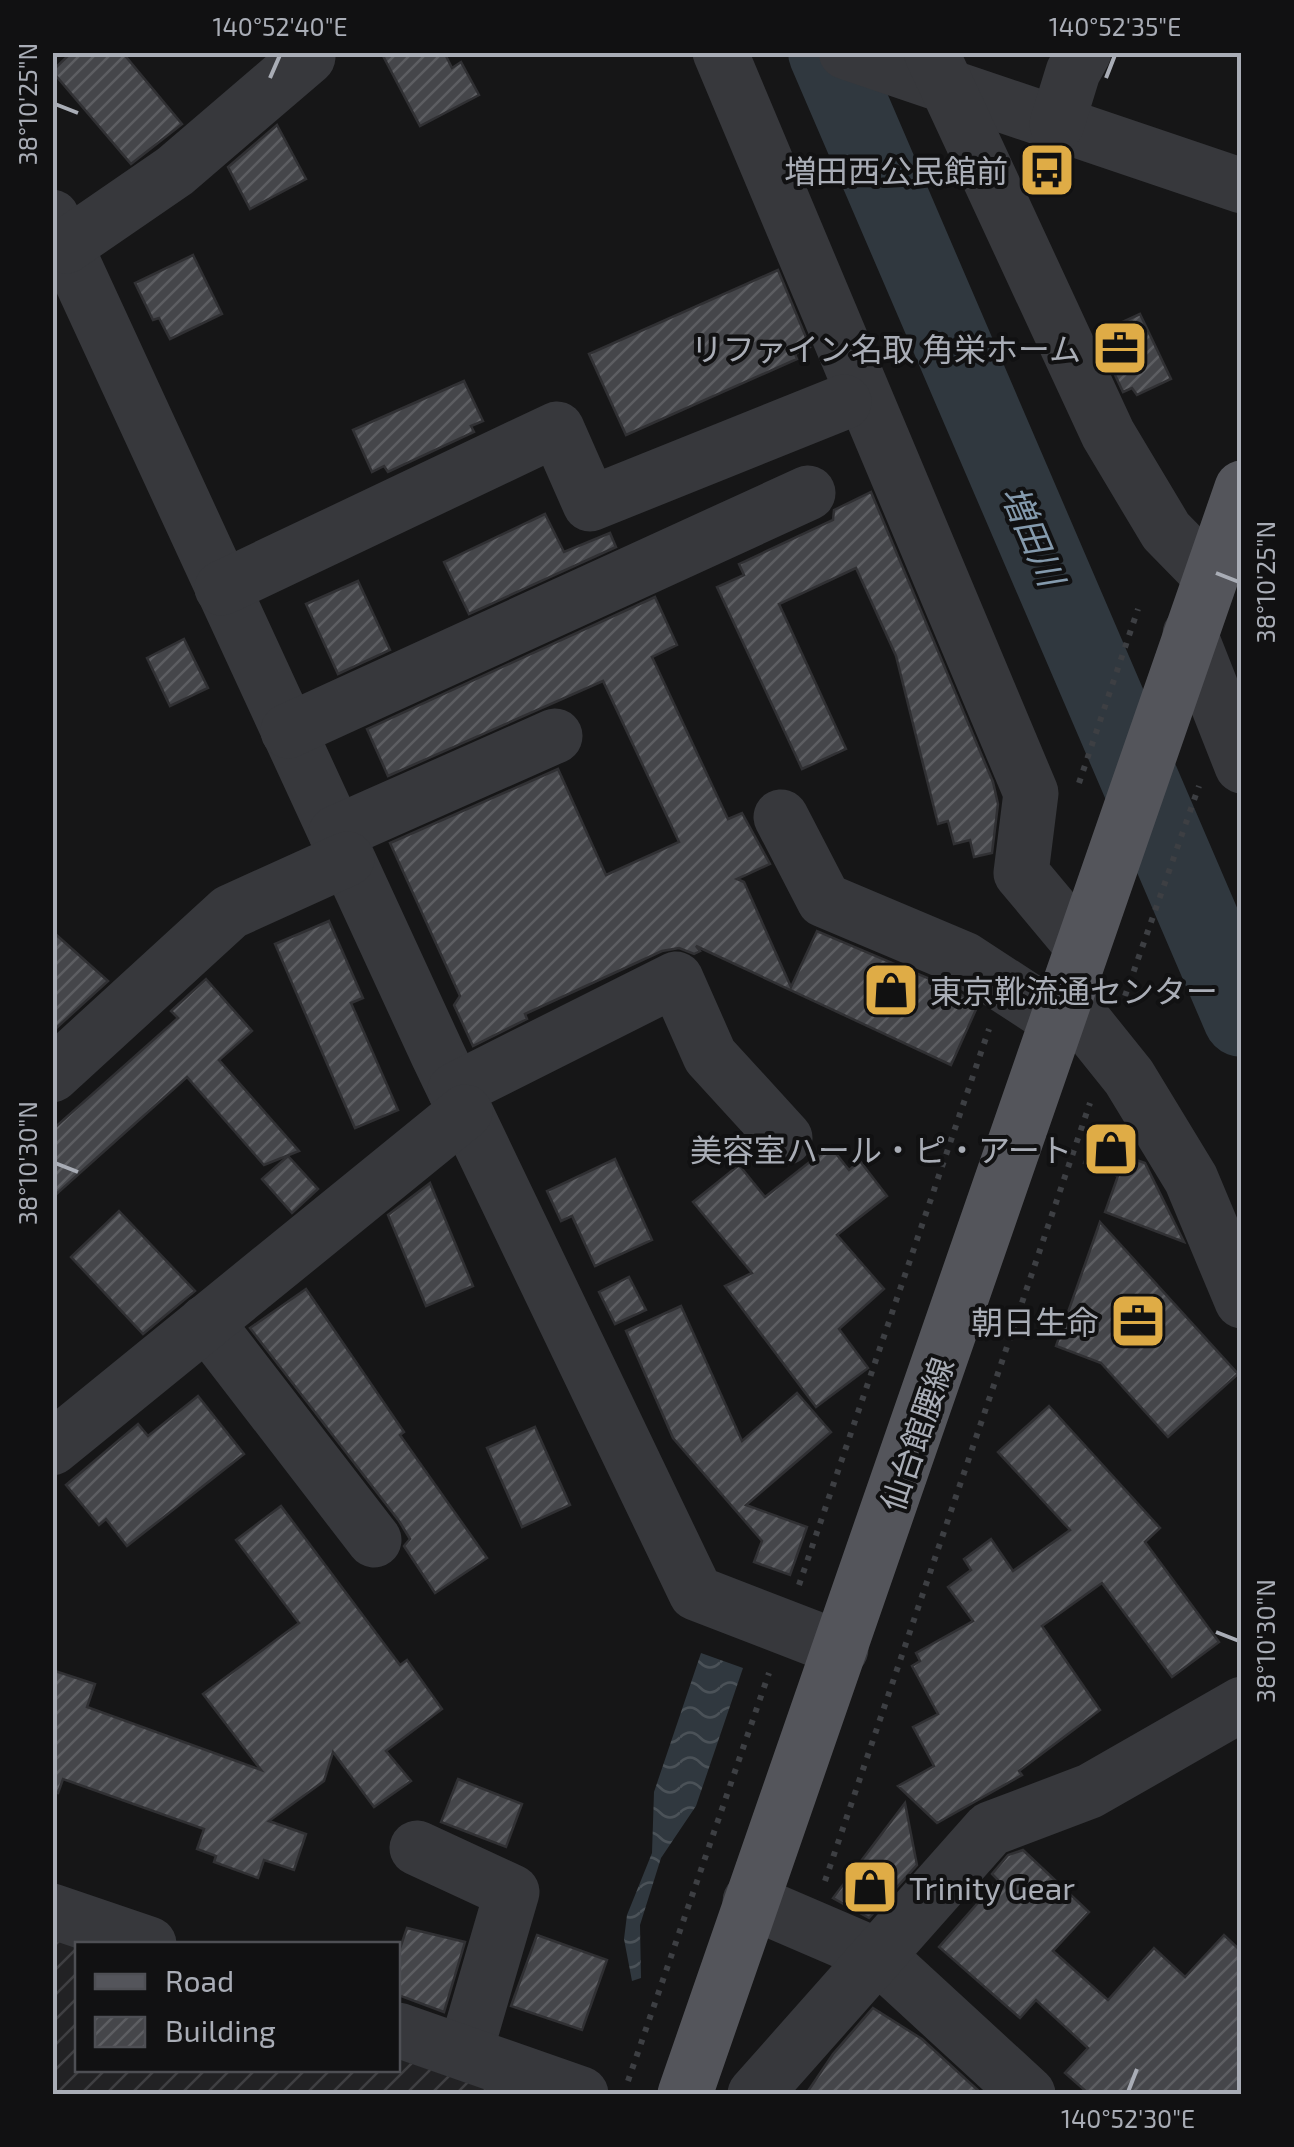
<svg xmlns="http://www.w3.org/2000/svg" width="1294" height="2147" font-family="'Exo 2','Noto Sans JP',sans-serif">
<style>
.industrial{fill:url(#industrial-furrows)}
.water{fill:url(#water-waves)}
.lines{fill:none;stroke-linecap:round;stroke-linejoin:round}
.river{stroke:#30383f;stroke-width:78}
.building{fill:url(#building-hatch);stroke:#303033;stroke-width:2.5}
.path{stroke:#3d3f43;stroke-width:6;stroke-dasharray:5 8;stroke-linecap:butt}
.minor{stroke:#37383c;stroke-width:55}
.major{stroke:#54555b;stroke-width:55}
.ticks{fill:none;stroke:#a9adb6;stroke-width:4}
.labels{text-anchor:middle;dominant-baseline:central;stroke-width:8;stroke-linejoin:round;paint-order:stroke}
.poi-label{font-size:32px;fill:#a9adb6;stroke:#111112;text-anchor:end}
.street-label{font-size:32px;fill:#a9adb6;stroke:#111112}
.water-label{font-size:35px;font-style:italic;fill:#849aad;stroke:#111112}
.neatline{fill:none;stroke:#a9adb6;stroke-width:4}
.ticks-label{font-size:25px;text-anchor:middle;fill:#a9adb6}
</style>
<defs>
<pattern id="industrial-furrows" width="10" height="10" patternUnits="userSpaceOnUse" patternTransform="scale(2.5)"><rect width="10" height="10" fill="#222224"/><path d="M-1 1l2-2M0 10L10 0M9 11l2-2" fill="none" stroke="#3f3f42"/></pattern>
<pattern id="water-waves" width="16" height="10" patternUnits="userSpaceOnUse" patternTransform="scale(2.5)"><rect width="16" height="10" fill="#30383f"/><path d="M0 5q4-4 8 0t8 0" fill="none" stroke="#4b5258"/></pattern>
<pattern id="building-hatch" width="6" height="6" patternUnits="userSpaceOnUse" patternTransform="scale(2.5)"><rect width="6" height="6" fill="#45464a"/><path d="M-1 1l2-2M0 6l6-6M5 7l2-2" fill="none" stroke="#5d5e62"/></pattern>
</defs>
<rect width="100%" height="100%" fill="#161617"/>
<polygon class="industrial" points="53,1939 77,1948 78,2070 398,2070 398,2059 500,2094 53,2094"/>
<polygon class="water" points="701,1653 743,1668 696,1806 661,1858 640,1925 641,1978 632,1981 624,1939 627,1915 652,1853 654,1792"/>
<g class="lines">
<polyline class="river" points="827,52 1242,1018"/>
</g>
<g class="building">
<polygon points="72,52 122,52 182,124 131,164 52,71"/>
<polygon points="381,52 444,52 452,68 461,62 479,95 420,126"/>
<polygon points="277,125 306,179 250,209 228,167"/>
<polygon points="193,255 222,314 170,339 159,318 153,320 135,283"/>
<polygon points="778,270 810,347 795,354 797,359 626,435 589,354"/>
<polygon points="1140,314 1171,379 1137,395 1132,388 1123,392 1096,334"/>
<polygon points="464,381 483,421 471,426 474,432 388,472 384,466 372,472 353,430"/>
<polygon points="871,492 993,782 998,804 992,853 974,857 970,840 954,844 948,821 938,824 896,656 856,568 779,604 846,749 802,769 717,587 744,575 739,564 833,520 834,510"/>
<polygon points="545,514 564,552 610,533 616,547 469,614 444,562"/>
<polygon points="358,581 390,650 338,674 306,604"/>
<polygon points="655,597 677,645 652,657 728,819 742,813 770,864 737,879 744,882 791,987 817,931 949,987 978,1005 951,1065 696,946 700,951 694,954 679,948 662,951 525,1014 527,1019 473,1046 454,1005 460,996 390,843 558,769 606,875 679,842 603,681 388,776 367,729"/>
<polygon points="184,639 208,688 170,706 147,658"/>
<polygon points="329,921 363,998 351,1003 398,1110 355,1128 275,944"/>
<polygon points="52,931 108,981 52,1032"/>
<polygon points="206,979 252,1031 219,1060 299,1151 264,1165 187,1077 52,1198 52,1130 178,1018 171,1011"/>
<polygon points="1098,1126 1130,1138 1133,1144 1128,1157 1145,1163 1184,1242 1105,1212 1118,1176 1084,1163"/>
<polygon points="830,1146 849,1170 860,1161 887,1196 837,1235 884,1289 839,1329 868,1368 816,1407 725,1286 752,1273 693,1202 739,1165 765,1197"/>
<polygon points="288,1156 318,1189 292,1213 262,1179"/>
<polygon points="615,1159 652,1240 595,1266 572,1216 561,1221 547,1191"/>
<polygon points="430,1183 473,1286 426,1306 388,1215"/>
<polygon points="119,1211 195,1291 143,1334 71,1257"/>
<polygon points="1100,1222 1238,1374 1168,1437 1101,1363 1056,1346"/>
<polygon points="629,1277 646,1310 615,1324 599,1292"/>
<polygon points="306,1289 404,1432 400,1435 487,1558 435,1593 404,1546 410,1539 399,1521 250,1328"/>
<polygon points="681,1306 742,1441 797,1393 831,1432 746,1505 807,1527 790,1575 754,1562 762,1541 673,1438 626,1331"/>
<polygon points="198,1396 244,1454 127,1546 106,1519 99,1525 66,1485 138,1424 148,1436"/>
<polygon points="1049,1406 1160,1528 1145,1542 1219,1642 1172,1677 1102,1583 1042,1626 1100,1710 1019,1771 1022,1775 937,1823 898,1786 934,1766 913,1727 938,1714 912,1666 920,1661 916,1653 973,1621 948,1587 971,1570 964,1559 991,1539 1013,1571 1070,1530 998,1452"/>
<polygon points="535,1427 570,1505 522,1527 487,1448"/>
<polygon points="281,1506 400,1665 407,1660 442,1709 386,1751 411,1781 374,1807 333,1752 324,1781 269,1821 306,1834 294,1870 264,1860 258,1878 214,1862 216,1856 197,1849 204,1829 63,1779 58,1793 52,1792 52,1670 95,1684 87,1707 261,1770 203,1694 299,1623 236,1540"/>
<polygon points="458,1779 522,1804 506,1847 441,1822"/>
<polygon points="905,1803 917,1865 869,1918 833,1898"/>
<polygon points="1023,1850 1089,1912 1053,1951 1108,2000 1154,1948 1185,1977 1224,1935 1242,1952 1242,2094 1089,2094 1065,2073 1088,2048 1036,2000 1020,2018 939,1947 998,1880 992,1874 1008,1855"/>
<polygon points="407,1928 465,1942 444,2012 398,1995 398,1954"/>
<polygon points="537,1935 607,1960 582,2030 511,2006"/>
<polygon points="873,2008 922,2039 982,2094 806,2094 833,2054"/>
</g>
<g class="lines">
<g class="path">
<polyline points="1079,783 1138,609"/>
<polyline points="1125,996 1199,786"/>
<polyline points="799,1585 989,1029"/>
<polyline points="825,1881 1090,1103"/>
<polyline points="628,2081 769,1673"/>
</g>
<g class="minor">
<polyline points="720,52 1031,793 1021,873 1082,946"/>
<polyline points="846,52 1242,186"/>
<polyline points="931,52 1108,434 1166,531 1210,576"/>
<polyline points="1057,124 1073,72 1084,52"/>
<polyline points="52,217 438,1055 696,1593 841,1649"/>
<polyline points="66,246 175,171 308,57"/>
<polyline points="222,588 557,429 590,504 844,402"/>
<polyline points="1190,634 1242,766"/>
<polyline points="288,731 808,493"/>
<polyline points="781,817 824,900 964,959 1056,1019"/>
<polyline points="336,833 555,736"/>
<polyline points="1064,996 1129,1077 1191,1179 1242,1301"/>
<polyline points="52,1075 230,912 347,859"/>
<polyline points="455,1090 676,979 710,1056 785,1138"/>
<polyline points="206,1322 374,1540"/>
<polyline points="52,1448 465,1112"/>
<polyline points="417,1848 512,1892 465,2053"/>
<polyline points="750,1901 878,1956 1028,2094"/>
<polyline points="52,1911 149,1944"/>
<polyline points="398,2030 581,2094"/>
<polyline points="755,2094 990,1829 1090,1791 1242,1704"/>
</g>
<polyline class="major" points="685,2094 1242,488"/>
</g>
<path class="ticks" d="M 270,78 L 280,55M 1106,78 L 1115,55M 55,104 L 78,113M 1216,573 L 1239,582M 55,1163 L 78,1172M 1216,1632 L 1239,1641M 1128,2092 L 1137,2069"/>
<defs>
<g id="bus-square" transform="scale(2.875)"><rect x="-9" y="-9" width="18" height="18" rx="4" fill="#dfac46" stroke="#111112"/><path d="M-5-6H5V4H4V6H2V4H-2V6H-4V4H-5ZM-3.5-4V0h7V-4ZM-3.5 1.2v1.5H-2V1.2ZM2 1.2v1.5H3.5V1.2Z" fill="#111"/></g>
<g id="office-square" transform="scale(2.875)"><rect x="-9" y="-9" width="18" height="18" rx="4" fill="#dfac46" stroke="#111112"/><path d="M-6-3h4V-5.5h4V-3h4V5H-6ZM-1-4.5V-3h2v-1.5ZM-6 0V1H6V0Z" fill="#111"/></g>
<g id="shop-square" transform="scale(2.875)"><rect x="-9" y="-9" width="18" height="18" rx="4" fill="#dfac46" stroke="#111112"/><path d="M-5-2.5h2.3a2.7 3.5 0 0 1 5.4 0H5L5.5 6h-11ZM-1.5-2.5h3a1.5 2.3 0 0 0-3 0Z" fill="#111"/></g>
</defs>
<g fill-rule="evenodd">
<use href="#bus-square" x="1047" y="170"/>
<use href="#office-square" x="1120" y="348"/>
<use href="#shop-square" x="891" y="990"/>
<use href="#shop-square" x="1111" y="1149"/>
<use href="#office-square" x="1138" y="1321"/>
<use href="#shop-square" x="870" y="1887"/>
</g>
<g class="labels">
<g class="poi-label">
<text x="1008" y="170">増田西公民館前</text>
<text x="1081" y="348">リファイン名取 角栄ホーム</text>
<text x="930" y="990" text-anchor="start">東京靴流通センター</text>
<text x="1072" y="1149">美容室ハール・ピ・アート</text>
<text x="1099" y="1321">朝日生命</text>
<text x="909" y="1887" text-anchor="start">Trinity Gear</text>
</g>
<g class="street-label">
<text transform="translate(916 1434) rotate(-71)">仙台館腰線</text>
</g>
<g class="water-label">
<text transform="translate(1034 535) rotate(67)">増田川</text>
</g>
</g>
<rect width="1294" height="2147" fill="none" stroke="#111112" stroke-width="110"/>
<rect x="75" y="1942" width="325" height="130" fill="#111112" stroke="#4e4f54" stroke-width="2.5"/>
<rect x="95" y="1974" width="50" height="15" fill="#54555b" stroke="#4e4f54" stroke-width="2.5"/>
<text x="165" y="1992" font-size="30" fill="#a9adb6">Road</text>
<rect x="95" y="2017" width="50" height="30" fill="url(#building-hatch)" stroke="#4e4f54" stroke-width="2.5"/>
<text x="165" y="2042" font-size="30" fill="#a9adb6">Building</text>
<rect x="55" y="55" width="1184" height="2037" class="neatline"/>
<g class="ticks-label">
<text x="280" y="36">140°52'40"E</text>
<text x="1115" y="36">140°52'35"E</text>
<text transform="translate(28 104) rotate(-90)" y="9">38°10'25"N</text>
<text transform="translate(1266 582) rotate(-90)" y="9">38°10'25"N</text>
<text transform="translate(28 1163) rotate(-90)" y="9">38°10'30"N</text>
<text transform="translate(1266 1641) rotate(-90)" y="9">38°10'30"N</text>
<text x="1128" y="2128">140°52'30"E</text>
</g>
</svg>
